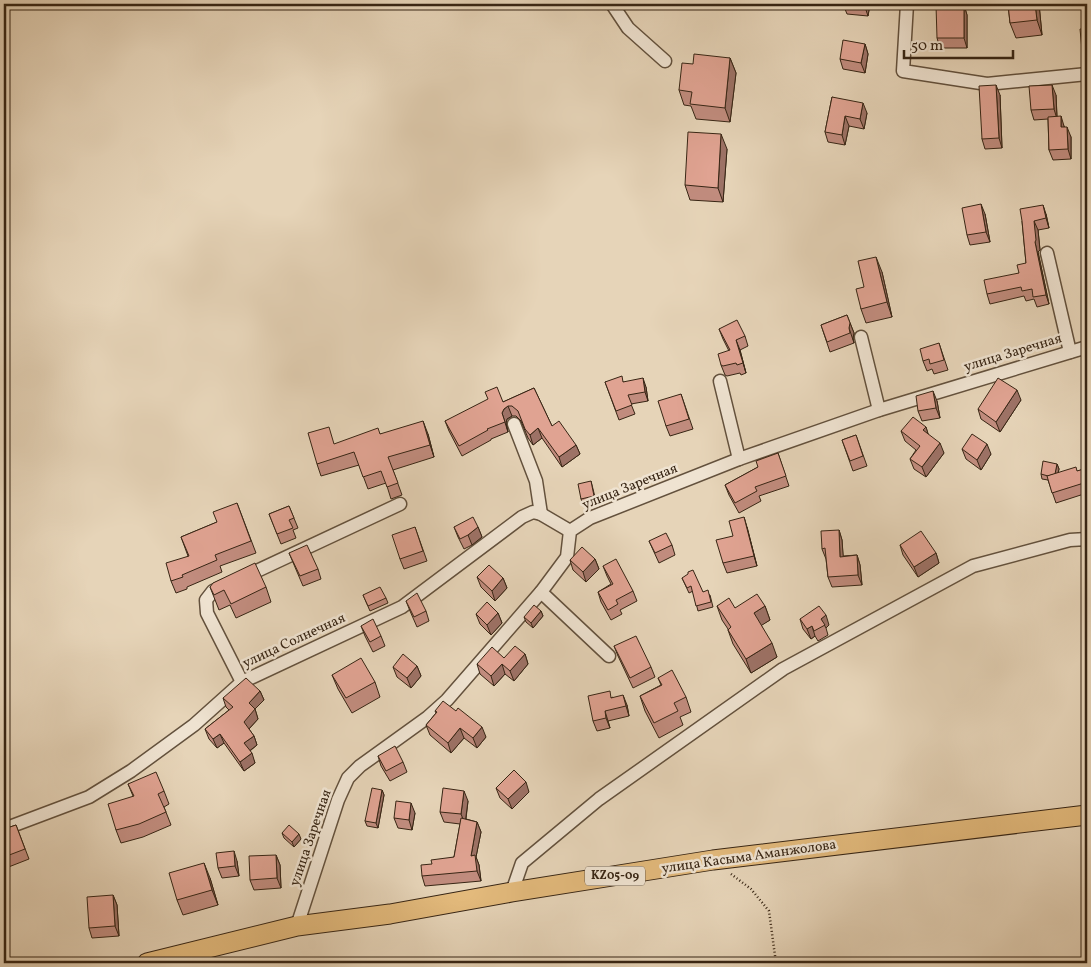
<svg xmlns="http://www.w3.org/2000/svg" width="1091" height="967" font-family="Vollkorn,serif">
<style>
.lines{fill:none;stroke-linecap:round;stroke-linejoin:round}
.minor-casing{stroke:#63513d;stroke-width:15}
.primary-casing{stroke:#372514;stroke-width:21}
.path{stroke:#372514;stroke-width:2.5;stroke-dasharray:1 2.5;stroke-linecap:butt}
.minor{stroke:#efe3d1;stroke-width:12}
.primary{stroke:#e3ba7c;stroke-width:19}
.wall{fill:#c18c7e;stroke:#372514}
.shaded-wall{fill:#9d7266;stroke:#372514}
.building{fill:#e0a392;stroke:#372514}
.labels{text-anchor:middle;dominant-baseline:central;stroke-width:5;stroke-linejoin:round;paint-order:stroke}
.shield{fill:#efe3d1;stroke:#6e5e4d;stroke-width:1}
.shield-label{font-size:12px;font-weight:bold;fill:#372514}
.street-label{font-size:14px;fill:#372514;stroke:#efe3d1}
</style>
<rect width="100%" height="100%" fill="#e6d4b8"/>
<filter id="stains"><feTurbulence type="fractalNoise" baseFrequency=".004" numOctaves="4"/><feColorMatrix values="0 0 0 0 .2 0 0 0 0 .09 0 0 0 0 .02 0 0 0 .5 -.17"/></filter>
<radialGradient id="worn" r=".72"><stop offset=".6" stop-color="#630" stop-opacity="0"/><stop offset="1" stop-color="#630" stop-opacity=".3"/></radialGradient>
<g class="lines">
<g class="minor-casing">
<g id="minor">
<polyline points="612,4 628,28 665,61"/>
<polyline points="907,4 903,71 987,84 1087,74"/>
<polyline points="1047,253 1070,352"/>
<polyline points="861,337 879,410"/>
<polyline points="720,381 739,459"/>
<polyline points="514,424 536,481 541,514"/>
<polyline points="244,577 400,504"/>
<polyline points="226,585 213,591 206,600 207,613 242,682"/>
<polyline points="541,592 609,656"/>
<polyline points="4,829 89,797 131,771 194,725 242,682 402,607 522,517 533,512 541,514 570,531"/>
<polyline points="512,892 522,863 599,799 783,669 973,566 1070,540 1087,539"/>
<polyline points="297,926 338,800 348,778 360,766 428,717 447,700 541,592 567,557 570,531 590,518 739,459 879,410 1087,347"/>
</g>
</g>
<g class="primary-casing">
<polyline id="primary" points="147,963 297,926 390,914 512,892 713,860 1087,815"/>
</g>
<polyline class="path" points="731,874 751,889 769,911 776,963"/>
<use href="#minor" class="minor"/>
<use href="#primary" class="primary"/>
</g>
<g class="wall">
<polygon points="843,4 870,4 868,16 847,14"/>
<polygon points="1008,4 1039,4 1042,35 1016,38 1010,23"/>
<polygon points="1087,4 1087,18 1085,19 1081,7"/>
<polygon points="964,5 967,15 967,48 940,48 937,38"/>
<polygon points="1087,29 1087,59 1085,60 1082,50"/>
<polygon points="865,44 868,54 865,73 843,69 840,59"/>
<polygon points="730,58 736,73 730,122 696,119 691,106 684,105 679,90 693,64"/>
<polygon points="1000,95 1002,148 985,149 982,139"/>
<polygon points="1056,95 1057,116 1064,126 1071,137 1071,159 1053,160 1049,150 1048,119 1034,120 1031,110"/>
<polygon points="832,97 867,113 864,129 849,126 845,145 828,142 825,132"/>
<polygon points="727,149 723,202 690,200 685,185"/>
<polygon points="985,214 990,242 970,245 967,235"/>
<polygon points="1046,214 1049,228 1038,230 1040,250 1038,252 1049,304 1037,307 1034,299 1026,301 1024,296 990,304 987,294 1019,273 1026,263 1022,221"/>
<polygon points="882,272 892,317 866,323 861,309 864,287"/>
<polygon points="847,315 854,333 853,338 854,343 830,352 821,325"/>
<polygon points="719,329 745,336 748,346 740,350 746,373 741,375 740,373 727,376 725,375 721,365 729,351 723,339"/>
<polygon points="939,343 948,370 934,374 932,369 927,371 923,361"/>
<polygon points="605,382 623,382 646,387 648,401 631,404 635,414 619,420"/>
<polygon points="534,388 552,426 576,445 580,454 562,467 542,438 533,445 528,438 521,421 516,416 512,416 507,419 506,423 508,432 491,439 491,440 462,456 449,431 445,421 503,402"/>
<polygon points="681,394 693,429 670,436 666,426"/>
<polygon points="1021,400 1000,432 981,419 978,409"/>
<polygon points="937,401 940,418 922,421 918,411"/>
<polygon points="926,427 928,434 944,453 926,477 914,469 910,459 916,450 905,441 901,431"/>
<polygon points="380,434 428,434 434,457 393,470 402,495 391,499 386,483 368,489 359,465 321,476 317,464"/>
<polygon points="856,435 867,466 853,471 842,440"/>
<polygon points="962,449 991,454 981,470 966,459"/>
<polygon points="778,453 789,486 759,496 761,501 739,513 729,495 725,485 758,467"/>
<polygon points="1057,464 1059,469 1058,473 1078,471 1087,468 1087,493 1056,503 1048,480 1042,479 1041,474"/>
<polygon points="591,481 596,501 583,504 581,499"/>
<polygon points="237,503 256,553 220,566 222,572 187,587 187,589 176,593 171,581 188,556 181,537 217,522"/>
<polygon points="289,506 298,528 293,530 296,538 281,544 269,514"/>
<polygon points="415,527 427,561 404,569 400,559"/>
<polygon points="454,527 478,527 482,537 472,545 464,549 458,537"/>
<polygon points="747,527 757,566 727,573 723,563 733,536"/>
<polygon points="839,530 842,540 843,556 857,555 860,565 862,585 832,587 828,577 826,559 822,549"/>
<polygon points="649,541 672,545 675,555 659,563"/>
<polygon points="900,545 936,553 939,563 918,577 903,555"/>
<polygon points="289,553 318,569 321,579 303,586"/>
<polygon points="595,559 599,569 586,582 573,570 570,560"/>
<polygon points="603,566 633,591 637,601 620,610 622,614 611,620 601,602 598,592 611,584 607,576"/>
<polygon points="477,577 503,578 507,588 495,601 481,587"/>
<polygon points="682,578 703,592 710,595 713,607 698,611 693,591 689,593"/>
<polygon points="210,587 266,587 271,602 236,618 230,605 219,610"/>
<polygon points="363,595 386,598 388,603 370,611"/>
<polygon points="406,601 426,611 429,621 417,627 410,611"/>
<polygon points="717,606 735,608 765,606 770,620 761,625 777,657 751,673 733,644 728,630 728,629 722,620"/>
<polygon points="541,611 543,616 533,628 526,622 524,617"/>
<polygon points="498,613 502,623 491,635 480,624 476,614"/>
<polygon points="800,619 829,625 826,628 828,635 818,641 815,636 811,639 803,629"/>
<polygon points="361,626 381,636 385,646 373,652 365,636"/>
<polygon points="614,646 651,667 655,677 633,688 618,656"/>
<polygon points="525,654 528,664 514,681 505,674 494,686 480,674 477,664"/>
<polygon points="417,666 421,676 411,688 397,677 393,667"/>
<polygon points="332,675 375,682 380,697 352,713 338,689"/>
<polygon points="658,678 686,697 691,712 680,717 683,725 659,738 645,711 640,696 661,685"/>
<polygon points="260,691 264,700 255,709 258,719 249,729 254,736 257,745 250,751 255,763 244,771 224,743 217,748 209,739 205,729 229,710 226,707 223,698"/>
<polygon points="612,697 627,705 629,716 608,721 610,728 597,731 593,721"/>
<polygon points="435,711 486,737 477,748 464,738 451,753 430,735 426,725 436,713"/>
<polygon points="378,756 403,762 407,772 390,781 381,766"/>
<polygon points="128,784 164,791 169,804 164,807 171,825 143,837 121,843 116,830 133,796"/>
<polygon points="496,788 529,792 512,809 500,798"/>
<polygon points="382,790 384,795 378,828 367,826 365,821"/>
<polygon points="468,801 466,819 477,822 481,832 476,857 479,865 481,881 425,886 422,876 432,864 454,857 460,824 444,822 440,812"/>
<polygon points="415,813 412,830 398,828 394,818"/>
<polygon points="16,825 29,859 6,868 4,861 4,829"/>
<polygon points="282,833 301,839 294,847 284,838"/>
<polygon points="276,855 280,865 281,888 254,890 250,880"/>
<polygon points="237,861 239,876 222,878 218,868"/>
<polygon points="210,878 218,905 183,915 177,900"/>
<polygon points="113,895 117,905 119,936 92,938 89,928"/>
</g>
<g class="shaded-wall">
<polygon points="864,4 870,4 868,16"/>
<polygon points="1035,4 1039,4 1042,35 1037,20"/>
<polygon points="964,5 967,15 967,48 964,38"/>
<polygon points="865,44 868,54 865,73 861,63"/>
<polygon points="730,58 736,73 730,122 725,108"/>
<polygon points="996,85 1000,95 1002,148 999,138"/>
<polygon points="1052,85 1056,95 1057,119 1054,109"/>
<polygon points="863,103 867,113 864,129 860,119"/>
<polygon points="845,116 849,126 845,145 842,135"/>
<polygon points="1061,116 1064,126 1065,137 1061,127"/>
<polygon points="1067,127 1071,137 1071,159 1068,149"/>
<polygon points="721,134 727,149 723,202 718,188"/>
<polygon points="981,204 985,214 990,242 986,232"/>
<polygon points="1043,205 1046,214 1049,228 1046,218"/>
<polygon points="1034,221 1038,230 1040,250 1038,252 1049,304 1046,295 1035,242"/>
<polygon points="876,257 882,272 892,317 887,302"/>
<polygon points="850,323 854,333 853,338 854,343 849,328"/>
<polygon points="736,340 740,350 746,373 743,363"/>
<polygon points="643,378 646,387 648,401 645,392"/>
<polygon points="1017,390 1021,400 1000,432 996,422"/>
<polygon points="933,391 937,401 940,418 936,408"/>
<polygon points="508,406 512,416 507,419 506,423 508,432 502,413 504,409"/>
<polygon points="423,421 428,434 434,457 430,445"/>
<polygon points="926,427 929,437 923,430"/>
<polygon points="538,428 542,438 533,445 530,435"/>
<polygon points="940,443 944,453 926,477 922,467"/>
<polygon points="987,444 991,454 981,470 977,460"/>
<polygon points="576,445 580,454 562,467 559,457"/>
<polygon points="1057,464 1059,469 1056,482 1054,477"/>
<polygon points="744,517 747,527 757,566 754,556"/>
<polygon points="478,527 482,537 472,545 468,535"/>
<polygon points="839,530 842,540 844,567 840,557"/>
<polygon points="936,553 939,563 918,577 914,567"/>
<polygon points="857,555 860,565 862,585 858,575"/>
<polygon points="595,559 599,569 586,582 583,572"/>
<polygon points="503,578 507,588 495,601 492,591"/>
<polygon points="765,606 770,620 759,627 754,613"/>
<polygon points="541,611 543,616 533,628 531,623"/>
<polygon points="498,613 502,623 491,635 487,625"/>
<polygon points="826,615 829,625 826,628 821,619"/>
<polygon points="812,626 815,636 811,639 807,629"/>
<polygon points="772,643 777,657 751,673 746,659"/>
<polygon points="525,654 528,664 514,681 510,671"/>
<polygon points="502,664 505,674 494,686 491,676"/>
<polygon points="417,666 421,676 411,688 407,678"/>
<polygon points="260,691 264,700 255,709 258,719 247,731 244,722 249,703"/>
<polygon points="623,695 627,705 629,716 626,706"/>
<polygon points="605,711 608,721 610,728 606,718"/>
<polygon points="482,727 486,737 477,748 473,738"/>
<polygon points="460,728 464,738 451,753 448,743"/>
<polygon points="220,734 224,743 217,748 213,739"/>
<polygon points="254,736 257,745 248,752 244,743"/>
<polygon points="252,753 255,763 244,771 240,762"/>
<polygon points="526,782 529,792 512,809 508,799"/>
<polygon points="382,790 384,795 378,828 376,823"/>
<polygon points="464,791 468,801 465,824 461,814"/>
<polygon points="411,803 415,813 412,830 409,820"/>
<polygon points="477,822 481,832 476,857 479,865 481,881 471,856"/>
<polygon points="299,834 301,839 294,847 292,842"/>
<polygon points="234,851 237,861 239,876 235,866"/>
<polygon points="276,855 280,865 281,888 277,878"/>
<polygon points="204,863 210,878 218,905 212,890"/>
<polygon points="113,895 117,905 119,936 115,926"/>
</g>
<g class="building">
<polygon points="1008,4 1035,4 1037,20 1010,23"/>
<polygon points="1081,4 1087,4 1087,6 1081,7"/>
<polygon points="936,5 964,5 964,38 937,38"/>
<polygon points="1080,29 1087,29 1087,49 1082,50"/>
<polygon points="843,40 865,44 861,63 840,59"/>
<polygon points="694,54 730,58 725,108 690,104 692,92 679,90 682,63 693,64"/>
<polygon points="996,85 999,138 982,139 979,86"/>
<polygon points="1052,85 1054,109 1031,110 1029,86"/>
<polygon points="832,97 863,103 860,119 845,116 842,135 825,132"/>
<polygon points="1061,116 1061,127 1067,127 1068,149 1049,150 1048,117"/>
<polygon points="688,132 721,134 718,188 685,185"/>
<polygon points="981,204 986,232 967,235 962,208"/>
<polygon points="1043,205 1046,218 1034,221 1036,240 1035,242 1046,295 1033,297 1032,289 1022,291 1021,287 987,294 984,280 1019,273 1017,265 1026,263 1022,221 1020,209"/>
<polygon points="876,257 887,302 861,309 856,289 864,287 858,261"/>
<polygon points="847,315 850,323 849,328 850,333 827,342 821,325"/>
<polygon points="737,320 745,336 736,340 743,363 737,365 736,363 723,366 721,365 718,354 730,350 719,329"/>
<polygon points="939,343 944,360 930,364 929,359 923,361 920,349"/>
<polygon points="622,376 623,382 643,378 645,392 628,395 632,405 616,411 605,382"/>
<polygon points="998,378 1017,390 996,422 978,409"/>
<polygon points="497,387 503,402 534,388 552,426 559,421 576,445 559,457 538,428 530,435 525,429 518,411 512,406 508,406 504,409 502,413 505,422 487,429 488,430 459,446 445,421 488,399 485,392"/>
<polygon points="933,391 936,408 918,411 916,396"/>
<polygon points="681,394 689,419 666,426 658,401"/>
<polygon points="913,417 926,427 923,430 940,443 922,467 910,459 920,446 901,431"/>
<polygon points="423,421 430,445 388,457 398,483 387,487 381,471 363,477 354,452 317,464 308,433 329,427 334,444 378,428 380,434"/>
<polygon points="972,434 987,444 977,460 962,449"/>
<polygon points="856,435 863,456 850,461 842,440"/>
<polygon points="778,453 786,476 755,487 757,491 735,503 725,485 758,467 756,461"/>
<polygon points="1043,461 1057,464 1055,474 1048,476 1041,474"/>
<polygon points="1076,467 1077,471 1087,468 1087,482 1052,493 1047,476"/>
<polygon points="591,481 594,496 581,499 578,484"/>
<polygon points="237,503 251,541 215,555 217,560 182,575 183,577 171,581 166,563 189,556 181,537 217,522 213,512"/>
<polygon points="289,506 294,518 289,520 293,528 277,534 269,514"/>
<polygon points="473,517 478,527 468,535 460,539 454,527"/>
<polygon points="744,517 754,556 723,563 716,540 733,536 729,521"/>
<polygon points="415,527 423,551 400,559 392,535"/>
<polygon points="839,530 840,557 857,555 858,575 828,577 825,548 822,549 821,531"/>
<polygon points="921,531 936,553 914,567 900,545"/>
<polygon points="666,533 672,545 655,553 649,541"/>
<polygon points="307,545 318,569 300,576 289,553"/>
<polygon points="582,547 595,559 583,572 570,560"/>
<polygon points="616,559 633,591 616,600 618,604 608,610 598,592 613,584 603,566"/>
<polygon points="255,563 266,587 231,604 224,590 214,595 210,587 213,583"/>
<polygon points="489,565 503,578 492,591 477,577"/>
<polygon points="693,570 703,592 708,590 711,602 696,606 691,586 687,588 682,578 688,574 688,572"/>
<polygon points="380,587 386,598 368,606 363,595"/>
<polygon points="417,593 426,611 414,617 406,601"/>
<polygon points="757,594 765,606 754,613 772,643 746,659 728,630 731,627 717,606 729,598 735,608"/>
<polygon points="487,602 498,613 487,625 476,614"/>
<polygon points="534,605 541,611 531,623 524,617"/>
<polygon points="819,606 826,615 821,619 825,625 814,631 812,626 807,629 800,619"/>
<polygon points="373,619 381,636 370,642 361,626"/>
<polygon points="636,636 651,667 630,678 614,646"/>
<polygon points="515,646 525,654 510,671 502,664 491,676 477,664 492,647 504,658"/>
<polygon points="403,654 417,666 407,678 393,667"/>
<polygon points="361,658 375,682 346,698 332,675"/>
<polygon points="672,670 686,697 674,703 678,711 654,723 640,696 662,685 658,678"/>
<polygon points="246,678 260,691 249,703 255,709 244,722 254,736 244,743 252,753 240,762 220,734 213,739 205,729 233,707 223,698"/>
<polygon points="610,691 611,698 623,695 626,706 605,711 606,718 593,721 588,696"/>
<polygon points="443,701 456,711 458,708 482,727 473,738 460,728 448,743 426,725 437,712 435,711"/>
<polygon points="395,746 403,762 386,771 378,756"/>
<polygon points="514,770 526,782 508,799 496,788"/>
<polygon points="156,772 164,791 158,794 166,812 139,824 116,830 108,804 134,796 128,784"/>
<polygon points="372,788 382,790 376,823 365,821"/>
<polygon points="443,788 464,791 461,814 440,812"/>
<polygon points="396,801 411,803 409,820 394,818"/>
<polygon points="461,818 477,822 471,856 475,855 477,871 422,876 421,865 432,864 431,860 454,857"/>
<polygon points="16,825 25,849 4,857 4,829"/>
<polygon points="289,825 299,834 292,842 282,833"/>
<polygon points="234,851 235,866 218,868 216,853"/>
<polygon points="276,855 277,878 250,880 249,856"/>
<polygon points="204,863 212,890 177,900 169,873"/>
<polygon points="113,895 115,926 89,928 87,897"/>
</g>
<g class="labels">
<rect class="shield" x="585" y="866.5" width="60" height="19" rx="4"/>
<g class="shield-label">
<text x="615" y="876">KZ05-09</text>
</g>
<g class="street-label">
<text transform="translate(1013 353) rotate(-17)">улица Заречная</text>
<text transform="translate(630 487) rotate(-22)">улица Заречная</text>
<text transform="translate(294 641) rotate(-25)">улица Солнечная</text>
<text transform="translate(311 838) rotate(-71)">улица Заречная</text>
<text transform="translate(749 857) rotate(-8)">улица Касыма Аманжолова</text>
</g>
</g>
<rect width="1091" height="967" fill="none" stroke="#e6d4b8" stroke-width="20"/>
<rect x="5" y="5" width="1081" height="957" fill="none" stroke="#372514" stroke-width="2.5"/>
<rect x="10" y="10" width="1071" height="947" fill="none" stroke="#372514"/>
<path d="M904 50v8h109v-8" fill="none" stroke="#372514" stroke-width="2.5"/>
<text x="911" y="50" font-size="15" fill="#372514" stroke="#efe3d1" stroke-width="4" paint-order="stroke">50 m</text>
<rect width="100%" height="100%" filter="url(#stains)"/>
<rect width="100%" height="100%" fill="url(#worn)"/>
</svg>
